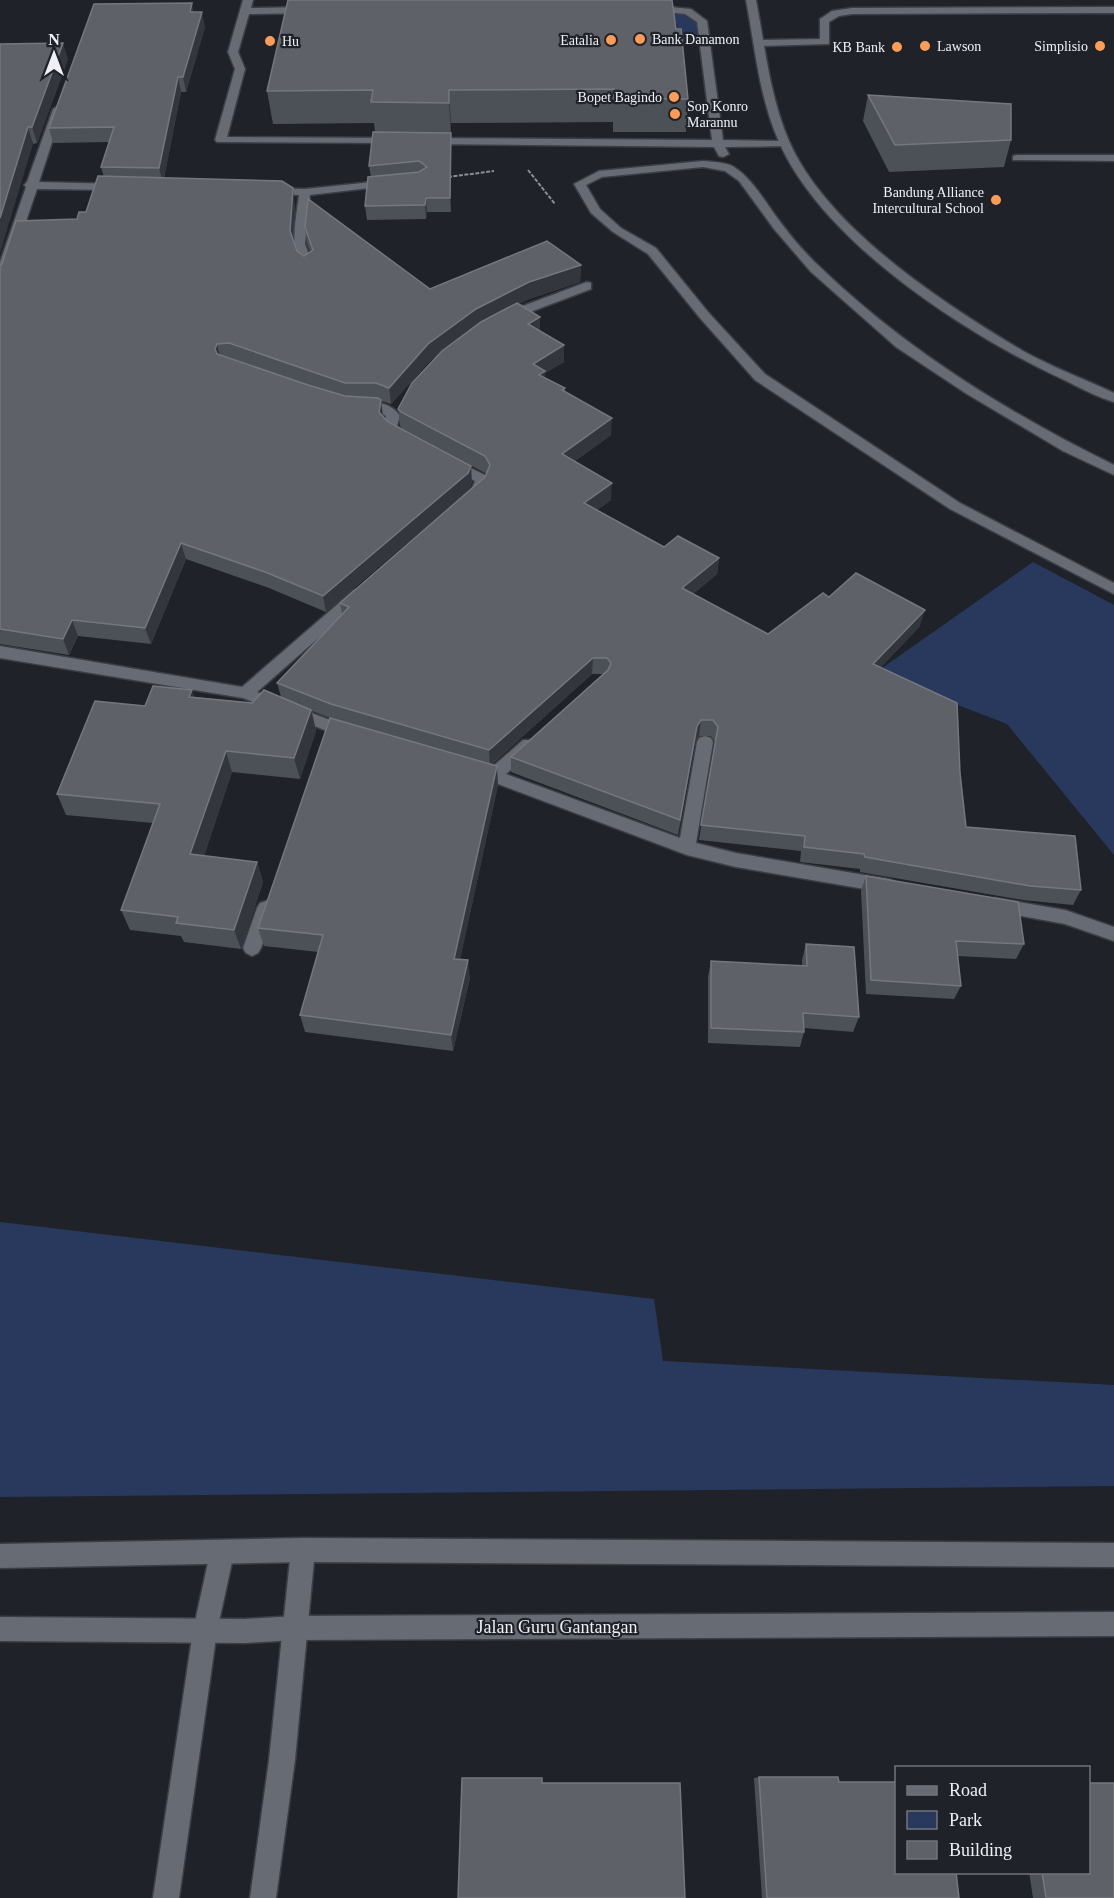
<svg xmlns="http://www.w3.org/2000/svg" width="1114" height="1898" font-family="Georgia,serif">
<style>
.green{fill:#28395d}
.lines{fill:none;stroke-linecap:round;stroke-linejoin:round}
.lane-casing{stroke:#3b3e44;stroke-width:3}
.street-casing{stroke:#3b3e44;stroke-width:3}
.secondary-casing{stroke:#3b3e44;stroke-width:3}
.path{stroke:#898c92;stroke-width:2;stroke-dasharray:4 1.5;stroke-linecap:butt}
.lane{fill:#676b73;fill-rule:evenodd}
.street{fill:#676b73;fill-rule:evenodd}
.secondary{fill:#676b73;fill-rule:evenodd}
.wall{fill:#4c5057}
.shaded-wall{fill:#33373d}
.building{fill:#5e6168;stroke:#74787e;stroke-width:1.5}
.poi-dot{fill:#fd9c56;stroke:#1f2329;stroke-width:2}
.labels{text-anchor:middle;dominant-baseline:central;stroke-width:4.5;stroke-linejoin:round;paint-order:stroke}
.far-poi-label{font-size:14px;fill:#eef0f5;stroke:#1f2329;text-anchor:end}
.near-street-label{font-size:18px;fill:#eef0f5;stroke:#1f2329}
</style>
<rect width="100%" height="100%" fill="#1f2329"/>
<g class="green">
<polygon points="661,14 683,14 698,20 702,46 680,45 677,24 663,23"/>
<polygon points="1033,562 1114,605 1114,855 1007,724 875,673"/>
<polygon points="0,1222 654,1299 663,1361 1114,1385 1114,1486 0,1497"/>
</g>
<g class="lines">
<g class="lane-casing">
<g id="lane">
<polygon points="243,0 253,0 251,8 310,7 315,10 310,13 249,14 238,52 245,69 227,137 397,138 401,139 401,143 217,142 215,140 235,69 228,52"/>
<polygon points="649,5 691,9 707,21 723,140 785,141 789,142 789,146 725,147 729,154 723,157 719,156 714,147 427,144 421,141 427,138 712,140 697,22 685,14 646,10 646,6"/>
<polygon points="1114,7 1114,13 852,14 839,16 829,22 829,44 760,46 755,43 760,40 820,39 820,19 832,11 852,8"/>
<polygon points="1017,155 1114,155 1114,161 1013,160 1013,156"/>
<path d="M 703,161 C 713,162 726,162 734,167 C 754,180 766,204 781,223 C 792,238 806,254 820,267 C 905,349 1008,413 1114,465 L 1114,475 L 1063,451 L 967,394 L 896,347 L 811,272 L 774,229 L 739,181 L 725,171 L 703,167 L 602,177 L 586,185 L 600,209 L 621,228 L 656,248 L 708,312 L 765,374 L 960,503 L 1114,583 L 1114,594 L 950,509 L 755,380 L 700,318 L 648,254 L 613,232 L 591,213 L 574,184 L 599,171 Z"/>
</g>
</g>
<g class="street-casing">
<g id="street">
<polygon points="58,106 63,109 39,182 119,184 125,187 119,190 37,189 6,280 0,284 0,262 26,187 24,185 27,182 53,109"/>
<path d="M 391,180 L 395,181 L 395,185 L 310,195 L 305,244 L 313,266 L 307,270 C 286,263 297,212 299,195 L 269,194 L 263,191 L 269,188 L 305,189 Z"/>
<polygon points="587,282 591,283 591,289 509,320 505,321 499,317 501,314"/>
<path d="M 358,402 C 374,402 390,401 400,416 L 397,426 L 413,439 L 411,442 C 400,445 389,435 383,427 L 386,416 L 378,411 L 353,409 L 351,406 Z"/>
<path d="M 452,459 L 485,475 L 489,481 C 484,493 478,507 463,503 L 461,500 L 471,491 L 475,481 L 447,466 L 445,463 L 447,460 Z"/>
<polygon points="359,589 366,594 364,598 257,692 356,730 358,734 356,738 350,740 243,698 0,658 0,646 242,687 354,590"/>
<polygon points="705,736 711,738 713,742 696,843 736,853 888,879 894,881 897,886 894,891 888,893 736,867 687,855 469,773 467,769 469,765 475,763 491,768 523,740 535,740 537,744 535,748 506,774 680,838 697,742 699,738"/>
<polygon points="995,898 1065,910 1114,927 1114,941 1065,924 989,910 986,905 989,900"/>
<polygon points="266,901 272,903 275,908 261,948 258,953 252,956 246,953 243,948 257,908 260,903"/>
<polygon points="303,1538 311,1542 315,1550 295,1760 276,1898 250,1898 269,1760 291,1550 295,1542"/>
<polygon points="222,1541 230,1545 234,1553 217,1631 179,1898 153,1898 193,1631 210,1553 214,1545"/>
</g>
</g>
<g class="secondary-casing">
<g id="secondary">
<path d="M 746,0 L 756,0 C 765,47 770,97 789,141 C 827,228 944,304 1023,351 C 1052,367 1084,379 1114,393 L 1114,402 C 1096,397 1077,386 1060,378 C 964,333 823,242 779,142 C 759,97 755,47 746,0 Z"/>
<polygon points="303,1538 1114,1543 1114,1567 303,1562 0,1568 0,1544"/>
<polygon points="1114,1612 1114,1636 295,1640 245,1643 0,1641 0,1617 245,1619 295,1616"/>
</g>
</g>
<g class="path">
<polyline points="528,170 555,204"/>
<polyline points="448,177 494,171"/>
</g>
<use href="#lane" class="lane"/>
<use href="#street" class="street"/>
<use href="#secondary" class="secondary"/>
</g>
<g class="wall">
<polygon points="194,12 205,27 186,92 181,92 164,178 295,205 293,241 297,251 304,256 310,252 307,244 305,227 430,289 581,265 580,282 529,299 518,304 540,331 564,345 564,362 545,373 545,378 565,388 565,392 611,435 575,461 611,500 597,510 664,547 719,558 717,574 693,594 768,634 829,597 920,626 881,667 960,773 966,827 1081,890 1073,905 1023,900 860,872 860,869 800,862 801,851 699,840 715,742 711,736 699,736 695,742 678,835 511,772 511,757 603,674 592,674 492,764 498,785 460,959 470,978 453,1051 305,1032 300,1015 318,952 264,946 258,928 330,718 312,711 316,731 300,779 232,772 204,856 257,862 263,882 241,949 184,942 181,936 130,930 121,910 153,823 66,815 57,794 145,706 194,697 252,703 281,697 277,683 342,614 340,603 485,477 487,474 402,429 400,426 398,409 439,354 430,361 391,404 381,401 383,417 388,422 472,482 469,490 326,612 269,588 186,559 151,644 78,636 69,655 0,644 0,266 77,219 86,212 104,177 101,167 109,142 53,143 49,128"/>
<polygon points="676,29 688,99 686,132 613,132 613,122 451,123 451,212 427,212 426,219 367,220 365,206 371,177 369,166 375,132 374,123 273,124 267,91"/>
<polygon points="0,44 68,59 37,143 33,144"/>
<polygon points="868,95 1011,140 1004,167 889,172 863,121"/>
<polygon points="866,876 1024,944 1016,959 958,956 961,986 954,999 866,994 861,891"/>
<polygon points="806,944 859,1017 853,1032 804,1028 804,1032 800,1047 708,1043 708,977 711,961 802,966 802,960"/>
<polygon points="759,1777 839,1782 959,1898 762,1898 754,1778"/>
<polygon points="1029,1872 1089,1872 1114,1898 1033,1898"/>
</g>
<g class="shaded-wall">
<polygon points="192,3 195,18 190,12"/>
<polygon points="202,12 205,27 186,92 183,77"/>
<polygon points="63,43 68,59 37,143 32,127"/>
<polygon points="178,77 181,92 163,183 159,168"/>
<polygon points="449,90 451,123 451,136 449,103"/>
<polygon points="28,127 33,144 0,253 0,218"/>
<polygon points="451,133 451,212 450,198"/>
<polygon points="293,188 295,205 292,248 290,231"/>
<polygon points="426,198 427,212 426,219 425,205"/>
<polygon points="581,265 580,282 529,299 477,325 430,361 391,404 389,388 428,344 476,309 529,282"/>
<polygon points="540,317 540,334 528,324"/>
<polygon points="217,344 221,360 215,349"/>
<polygon points="564,345 564,362 545,373 545,388 533,364"/>
<polygon points="381,400 383,417 379,412"/>
<polygon points="612,418 611,435 562,470 562,454"/>
<polygon points="471,466 472,482 469,490 326,612 323,596"/>
<polygon points="612,483 611,500 584,520 584,503"/>
<polygon points="181,543 186,559 151,644 145,628"/>
<polygon points="719,558 717,574 681,604 682,588"/>
<polygon points="925,610 920,626 869,680 873,664"/>
<polygon points="72,620 78,636 69,655 63,639"/>
<polygon points="593,658 592,674 490,765 489,750"/>
<polygon points="192,690 199,711 189,697"/>
<polygon points="311,710 316,731 300,779 294,758"/>
<polygon points="701,720 699,736 695,742 678,835 697,726"/>
<polygon points="226,751 232,772 198,874 190,854"/>
<polygon points="497,766 498,785 456,977 454,959"/>
<polygon points="257,862 263,882 241,949 234,930"/>
<polygon points="468,960 470,978 453,1051 451,1035"/>
</g>
<g class="building">
<polygon points="288,0 672,0 676,29 681,29 688,99 614,99 614,89 449,90 449,103 371,102 373,90 267,91"/>
<polygon points="192,3 190,12 202,12 183,77 178,77 159,168 101,167 114,127 49,128 94,4"/>
<polygon points="63,43 32,127 28,127 0,218 0,44"/>
<polygon points="868,95 1011,104 1011,140 895,145"/>
<polygon points="373,132 451,133 450,198 426,198 425,205 365,206 368,177 419,172 427,167 419,161 369,166"/>
<polygon points="98,176 282,181 293,188 290,231 297,251 304,256 313,250 305,227 308,199 430,289 547,241 581,265 529,282 476,309 428,344 389,388 376,383 345,383 229,343 217,344 215,349 217,354 308,385 345,396 378,398 381,400 379,412 388,422 471,466 468,473 323,596 265,572 181,543 145,628 72,620 63,639 0,629 0,266 2,264 16,221 77,219 79,212 86,212"/>
<polygon points="517,303 540,317 528,324 564,345 533,364 545,371 539,375 565,388 562,390 612,418 562,454 612,483 584,503 664,547 678,536 719,558 682,588 768,634 823,593 829,597 856,573 925,610 873,664 957,703 960,773 966,827 1075,836 1081,890 1030,886 865,857 864,854 804,847 805,836 701,825 718,727 713,720 701,720 697,726 680,820 511,757 608,670 611,663 607,658 593,658 489,750 331,704 277,683 349,607 340,603 485,477 490,465 485,456 401,412 398,409 412,383 442,351 481,322"/>
<polygon points="153,686 192,690 189,697 252,703 264,690 311,710 294,758 226,751 190,854 257,862 234,930 176,923 178,917 121,910 160,804 57,794 95,701 145,706"/>
<polygon points="330,718 497,766 454,959 468,960 451,1035 300,1015 323,935 258,928"/>
<polygon points="866,876 1018,902 1024,944 956,941 961,986 871,980"/>
<polygon points="806,944 854,947 859,1017 803,1013 804,1032 711,1028 711,961 807,966"/>
<polygon points="759,1777 838,1777 839,1782 897,1782 897,1872 956,1872 959,1898 767,1898"/>
<polygon points="462,1778 542,1778 542,1783 680,1783 685,1898 458,1898"/>
<polygon points="1089,1783 1114,1783 1114,1898 1046,1898 1042,1872 1089,1872"/>
</g>
<g class="poi-dot">
<circle cx="640" cy="39" r="6"/>
<circle cx="611" cy="40" r="6"/>
<circle cx="270" cy="41" r="6"/>
<circle cx="925" cy="46" r="6"/>
<circle cx="1100" cy="46" r="6"/>
<circle cx="897" cy="47" r="6"/>
<circle cx="674" cy="97" r="6"/>
<circle cx="675" cy="114" r="6"/>
<circle cx="996" cy="200" r="6"/>
</g>
<g class="labels">
<g class="far-poi-label">
<text x="652" y="39" text-anchor="start">Bank Danamon</text>
<text x="599" y="40">Eatalia</text>
<text x="282" y="41" text-anchor="start">Hu</text>
<text x="937" y="46" text-anchor="start">Lawson</text>
<text x="1088" y="46">Simplisio</text>
<text x="885" y="47">KB Bank</text>
<text x="662" y="97">Bopet Bagindo</text>
<text x="687" y="106" text-anchor="start">Sop Konro<tspan x="687" dy="16">Marannu</tspan></text>
<text x="984" y="192">Bandung Alliance<tspan x="984" dy="16">Intercultural School</tspan></text>
</g>
<g class="near-street-label">
<text x="557" y="1627">Jalan Guru Gantangan</text>
</g>
</g>
<rect x="895" y="1766" width="195" height="108" fill="#1f2329" stroke="#72757b" stroke-width="1.5"/>
<rect x="907" y="1786" width="30" height="9" fill="#676b73" stroke="#72757b" stroke-width="1.5"/>
<text x="949" y="1796" font-size="18" fill="#eef0f5">Road</text>
<rect x="907" y="1811" width="30" height="18" fill="#28395d" stroke="#72757b" stroke-width="1.5"/>
<text x="949" y="1826" font-size="18" fill="#eef0f5">Park</text>
<rect x="907" y="1841" width="30" height="18" fill="#5e6168" stroke="#72757b" stroke-width="1.5"/>
<text x="949" y="1856" font-size="18" fill="#eef0f5">Building</text>
<g transform="translate(54 54)" stroke="#1f2329" stroke-width="4.5" paint-order="stroke">
<path d="M0-4.5L10 22L0 15L-10 22Z" fill="#eef0f5"/>
<text y="-9" font-size="16" font-weight="bold" text-anchor="middle" fill="#eef0f5">N</text>
</g>
</svg>
